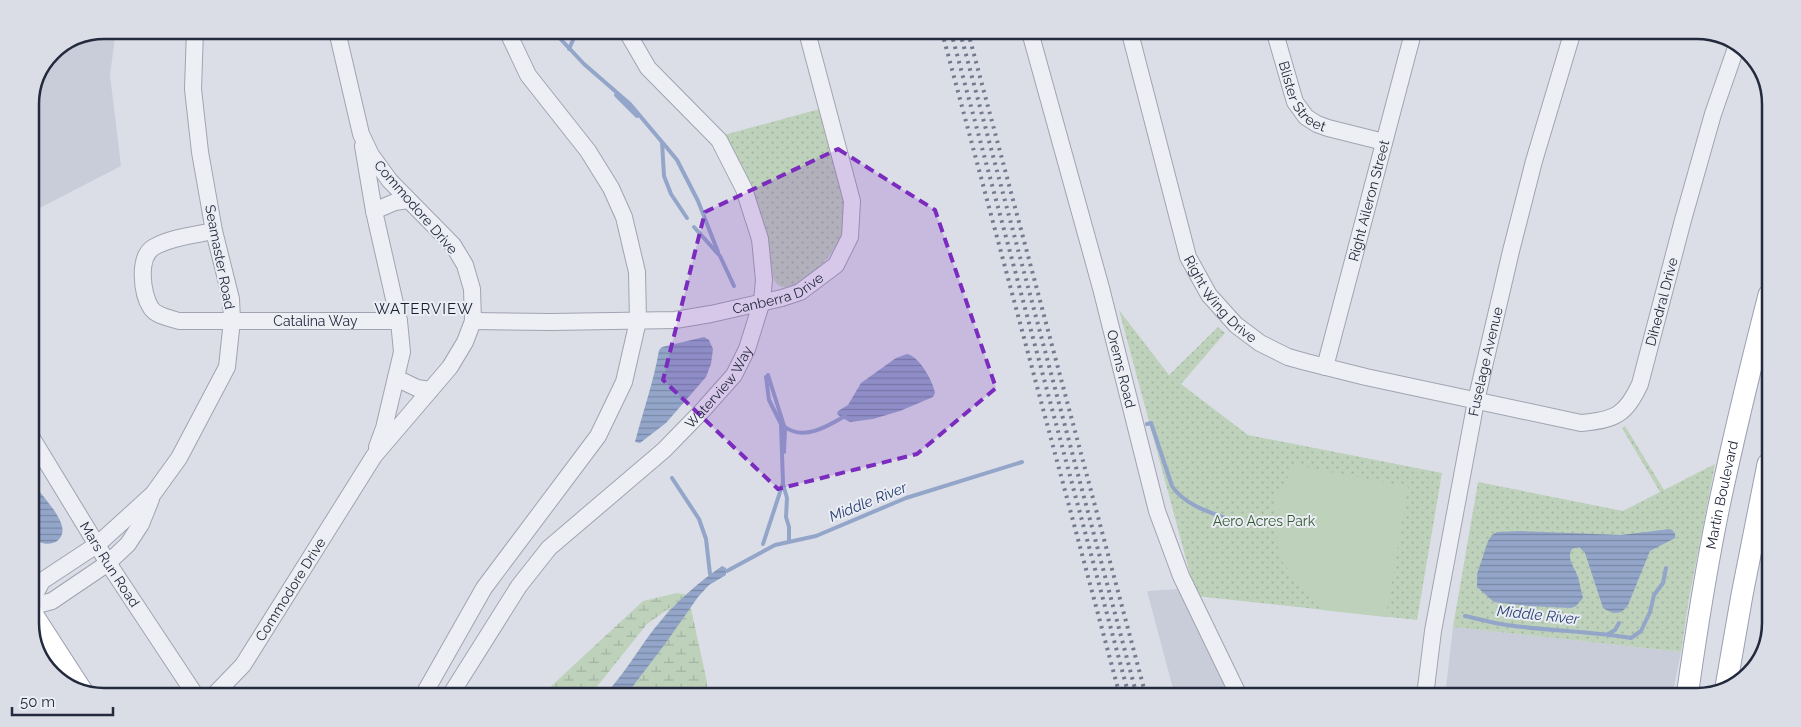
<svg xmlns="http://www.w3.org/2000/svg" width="1801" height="727" font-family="Raleway,sans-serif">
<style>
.built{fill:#c9cdd9}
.green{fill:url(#green-dots)}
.wetland{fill:url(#wetland-marsh)}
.pitch{fill:#bed1bb}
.water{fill:url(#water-rules)}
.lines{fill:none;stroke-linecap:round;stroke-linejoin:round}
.stream{stroke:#93a6ca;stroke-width:4}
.minor-casing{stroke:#a0a4b1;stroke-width:18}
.major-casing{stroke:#9aa0b3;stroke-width:23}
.minor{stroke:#eeeff5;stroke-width:16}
.major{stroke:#fff;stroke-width:21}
.rail{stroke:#747b91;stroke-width:4;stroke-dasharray:2.5 5;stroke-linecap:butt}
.marked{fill:#7b2cbf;fill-opacity:0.2;stroke:#7b2cbf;stroke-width:4;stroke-dasharray:10 6;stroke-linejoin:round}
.labels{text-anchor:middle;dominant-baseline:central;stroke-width:4;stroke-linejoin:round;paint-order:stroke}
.street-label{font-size:14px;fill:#242a3d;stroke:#eaedf4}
.park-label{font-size:14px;fill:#335a31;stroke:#eaedf4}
.neighbourhood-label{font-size:15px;letter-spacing:1px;fill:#171c2e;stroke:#eaedf4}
.water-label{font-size:15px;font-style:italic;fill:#2c4373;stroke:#eaedf4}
.rim{fill:none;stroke:#242a3d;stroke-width:2.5}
</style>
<defs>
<pattern id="green-dots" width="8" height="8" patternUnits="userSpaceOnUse" patternTransform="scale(1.25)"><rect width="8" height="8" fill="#bed1bb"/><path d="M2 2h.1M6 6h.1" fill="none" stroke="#a3b4a2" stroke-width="1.8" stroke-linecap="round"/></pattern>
<pattern id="wetland-marsh" width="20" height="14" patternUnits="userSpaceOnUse" patternTransform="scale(1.25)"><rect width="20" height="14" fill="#bed1bb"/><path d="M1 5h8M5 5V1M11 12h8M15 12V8" fill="none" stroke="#a3b4a2"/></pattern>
<pattern id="water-rules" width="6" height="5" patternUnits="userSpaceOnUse" patternTransform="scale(1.25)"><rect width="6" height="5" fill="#93a6ca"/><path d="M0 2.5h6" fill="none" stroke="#7887a5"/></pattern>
</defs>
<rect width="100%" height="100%" fill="#dbdee7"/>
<g class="built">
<polygon points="104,30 116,30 110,75 121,166 30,213 30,99 52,51"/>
<polygon points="1767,583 1767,647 1755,663"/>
<polygon points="1180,589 1233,696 1175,696 1147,591"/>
<polygon points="1453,627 1681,652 1672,697 1445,696"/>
</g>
<g class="green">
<path d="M 823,108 C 832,140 851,192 844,224 C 842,235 836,247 829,256 C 821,267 782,305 773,277 C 768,224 751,180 724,135 Z"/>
<polygon points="1119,310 1169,375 1218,327 1225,333 1181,384 1248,435 1442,473 1417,620 1196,596"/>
<polygon points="1625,426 1664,490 1715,464 1689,598 1681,652 1453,627 1478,482 1623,511 1660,492 1622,428"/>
</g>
<polygon class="wetland" points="677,593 688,595 707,682 707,695 607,694 671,607 647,624 591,694 544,694 547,690 643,601"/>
<polygon class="pitch" points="1295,465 1408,487 1386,617 1322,610 1279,558 1274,501"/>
<g class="water">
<path d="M 704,337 L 709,340 L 713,349 L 711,364 L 706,377 L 666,423 L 640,443 L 635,442 C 643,411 654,381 659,350 L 662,347 Z"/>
<path d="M 907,354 C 919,356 933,381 935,393 L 933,397 L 900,411 L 873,419 L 850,422 L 842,418 L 837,414 L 838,411 L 848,405 L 861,383 L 896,358 Z"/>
<path d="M 30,475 C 37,493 54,505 61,523 C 67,538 54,548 39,542 L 30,529 Z"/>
<path d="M 1670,529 C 1674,531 1676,533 1675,538 L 1650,551 L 1628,605 C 1621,616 1612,614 1603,608 L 1585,553 L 1579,547 L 1572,549 C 1566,559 1575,568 1578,577 C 1580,584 1581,591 1583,598 L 1576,606 L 1571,608 L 1528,606 L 1494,602 L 1477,587 L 1477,574 L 1488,541 L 1492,535 L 1497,532 L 1520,531 L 1621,535 Z"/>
<path d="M 722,566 L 726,568 L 726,575 L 709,585 L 698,597 L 665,644 L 627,694 L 605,694 C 624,675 637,651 654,629 C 673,605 696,584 722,566 Z"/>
</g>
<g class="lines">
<g class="stream">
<polyline points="553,31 584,64 630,104 662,142 664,176 671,194 687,218"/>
<polyline points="569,49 577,31"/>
<polyline points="616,95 637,116"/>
<polyline points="663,143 677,160 698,201 718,252"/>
<polyline points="694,227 720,256 734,286"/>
<polyline points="768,375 785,429 784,452"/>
<path d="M 1147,424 L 1151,423 L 1172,486 C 1185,506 1212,513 1234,521"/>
<path d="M 785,427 C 804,441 828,426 845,416"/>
<polyline points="672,478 699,519 706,539 710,574"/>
<polyline points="783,484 787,498 786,517 789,527 789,541"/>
<polyline points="763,544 783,483 781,424 769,400 766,377"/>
<polyline points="727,571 775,545 816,536 906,498 1022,462"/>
<path d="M 1465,616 C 1479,619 1493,623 1507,625 C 1548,631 1590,631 1631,638 L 1641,631 L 1650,612 L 1654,595 L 1663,583 L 1666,568"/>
<polyline points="1608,634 1615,630 1619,623"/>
</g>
<g class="minor-casing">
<g id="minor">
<path id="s1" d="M 1030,32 L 1101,288 L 1157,511 L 1181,576 L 1239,696"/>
<path id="s2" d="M 1130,33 L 1188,257 L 1209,295 L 1236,325 L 1260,343 L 1288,357 L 1306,362 L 1366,377 L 1581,423 C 1615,420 1626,415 1640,384 L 1683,220 L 1713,114 L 1737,45"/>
<path id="s3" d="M 1275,33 L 1295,102 L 1306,117 L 1317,124 L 1328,128 L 1384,142"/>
<polyline points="363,146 374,211 399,321 402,352 384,428 377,447"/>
<polyline points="374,211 395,202 408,200"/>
<path id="s4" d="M 214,231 C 195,235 172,237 154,247 C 137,257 142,294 151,308 C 156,316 170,318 179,321 L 399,321"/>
<path id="s5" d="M 473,321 L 551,322 L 675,320 L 711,314 L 782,298 L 800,292 L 836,265 L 850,237 L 852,201 L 807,32"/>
<path id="s6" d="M 1325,367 L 1413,33"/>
<polyline points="396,378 417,388 430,390"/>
<path id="s7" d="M 30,435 L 108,563 L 194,693"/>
<polyline points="30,604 42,581 98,544 153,494 179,458 227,367 232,320 231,299 214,231 200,152 193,89 195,30"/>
<polyline points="30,607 52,601 108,563 128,544 141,524 151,499"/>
<path id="s8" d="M 216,693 L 243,665 L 374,456 L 450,367 L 465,342 L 473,321 L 472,289 L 465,265 L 453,245 L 390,181 L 371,155 L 361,134 L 337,31"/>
<polyline points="424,694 484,588 598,436 624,382 638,321 637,272 624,217 611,188 588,151 528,75 511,39 509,31"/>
<path id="s9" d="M 451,694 L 519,586 L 549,548 L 664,450 L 702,411 L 734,375 L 747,349 L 762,301 L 764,280 L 760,239 L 744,189 L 719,140 L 648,68 L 630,37 L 628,31"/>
<path id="s10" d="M 1425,696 L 1433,631 L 1476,401 L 1511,251 L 1534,161 L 1572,34"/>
</g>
</g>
<g class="major-casing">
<g id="major">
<polyline points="30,611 83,693"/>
<polyline points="1726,687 1742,595 1768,464"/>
<path id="s11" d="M 1687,697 C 1696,633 1706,569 1719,506 C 1734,435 1751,365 1769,295"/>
</g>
</g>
<use href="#minor" class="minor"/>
<use href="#major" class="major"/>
<g class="rail">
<polyline points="942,32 1120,696"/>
<polyline points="951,32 1129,696"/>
<polyline points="960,32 1137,696"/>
<polyline points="968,32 1146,696"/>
</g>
</g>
<path class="marked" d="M 838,149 L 935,210 L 996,388 L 917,454 L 778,489 L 663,380 L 705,212 Z"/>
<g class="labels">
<g class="street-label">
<text stroke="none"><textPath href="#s3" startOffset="71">Blister Street</textPath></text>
<text stroke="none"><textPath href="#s6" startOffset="172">Right Aileron Street</textPath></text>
<text transform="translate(416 207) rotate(49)">Commodore Drive</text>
<text transform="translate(220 257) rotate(79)">Seamaster Road</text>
<text stroke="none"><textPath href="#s5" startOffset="309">Canberra Drive</textPath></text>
<text stroke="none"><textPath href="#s2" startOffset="285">Right Wing Drive</textPath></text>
<text stroke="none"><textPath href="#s2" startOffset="838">Dihedral Drive</textPath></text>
<text stroke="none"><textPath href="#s4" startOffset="296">Catalina Way</textPath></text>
<text stroke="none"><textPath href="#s10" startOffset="340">Fuselage Avenue</textPath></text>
<text stroke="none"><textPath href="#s1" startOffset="349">Orems Road</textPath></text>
<text stroke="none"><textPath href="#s9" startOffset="411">Waterview Way</textPath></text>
<text stroke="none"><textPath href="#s11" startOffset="205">Martin Boulevard</textPath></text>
<text stroke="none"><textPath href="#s7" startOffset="152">Mars Run Road</textPath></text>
<text stroke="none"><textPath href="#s8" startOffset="128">Commodore Drive</textPath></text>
</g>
<g class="park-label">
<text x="1264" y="521">Aero Acres Park</text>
</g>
<g class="neighbourhood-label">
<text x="424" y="309">WATERVIEW</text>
</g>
<g class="water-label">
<text transform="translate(868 502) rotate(-22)">Middle River</text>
<text transform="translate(1538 615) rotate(6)">Middle River</text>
</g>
</g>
<path d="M0 0H1801V727H0ZM104 39H1697A65 65 0 0 1 1762 104V623A65 65 0 0 1 1697 688H104A65 65 0 0 1 39 623V104A65 65 0 0 1 104 39Z" fill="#dadde5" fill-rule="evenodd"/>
<path class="rim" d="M104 39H1697A65 65 0 0 1 1762 104V623A65 65 0 0 1 1697 688H104A65 65 0 0 1 39 623V104A65 65 0 0 1 104 39Z"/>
<path d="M12 707v8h101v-8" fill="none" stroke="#242a3d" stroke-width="2.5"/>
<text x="20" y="707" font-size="15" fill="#242a3d" stroke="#eaedf4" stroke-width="4" paint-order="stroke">50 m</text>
</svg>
